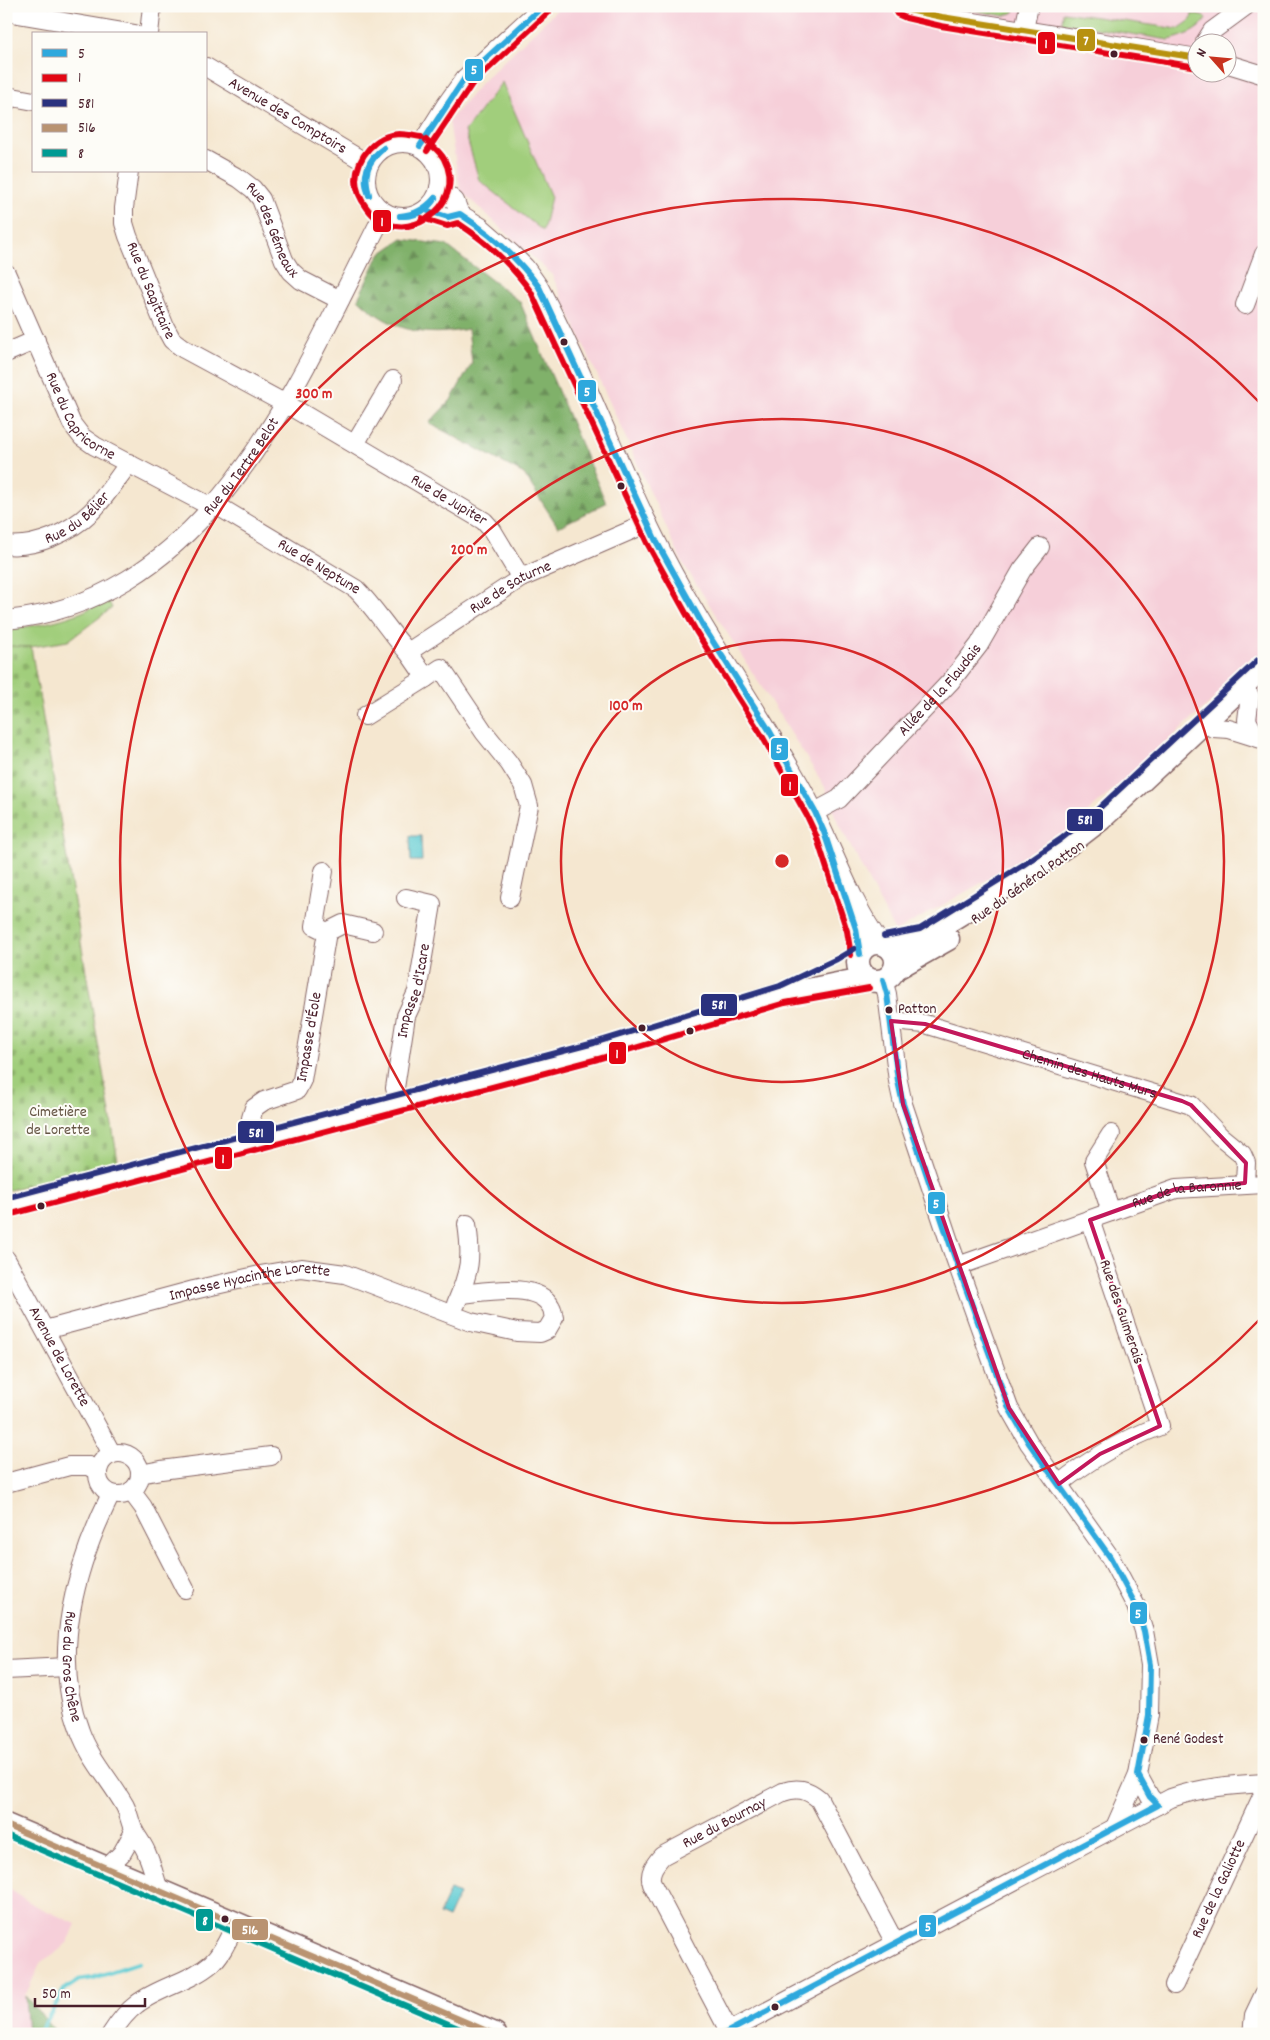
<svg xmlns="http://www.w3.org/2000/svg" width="1270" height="2040" font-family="Dekko,sans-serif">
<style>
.built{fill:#f6cfd9;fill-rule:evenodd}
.grass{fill:#a1ce7b;stroke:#767653}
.forest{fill:url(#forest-firs);stroke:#65684b}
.cemetery{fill:url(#cemetery-stones);stroke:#767653}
.water{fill:#5dcbd2;stroke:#54757e}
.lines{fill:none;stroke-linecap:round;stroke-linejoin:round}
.stream{stroke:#5dcbd2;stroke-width:4.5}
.minor-casing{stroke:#866565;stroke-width:20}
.major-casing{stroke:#866565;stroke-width:25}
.minor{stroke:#fff;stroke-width:18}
.major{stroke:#fff;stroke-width:22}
.bus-1-casing{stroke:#fdfcf7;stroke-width:10}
.bus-2-casing{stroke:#fdfcf7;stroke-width:10}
.bus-3-casing{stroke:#fdfcf7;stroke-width:10}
.bus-4-casing{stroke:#fdfcf7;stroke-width:10}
.bus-5-casing{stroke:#fdfcf7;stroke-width:10}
.bus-6-casing{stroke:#fdfcf7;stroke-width:10}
.bus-1{stroke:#2ea8dd;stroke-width:6}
.bus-2{stroke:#e30613;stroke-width:6}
.bus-3{stroke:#2a317e;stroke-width:6}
.bus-4{stroke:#b99371;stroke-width:6}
.bus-5{stroke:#009a93;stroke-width:6}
.bus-6{stroke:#b79111;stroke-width:6}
.marked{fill:none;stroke:#c2185b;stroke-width:4;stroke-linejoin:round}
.ring{fill:none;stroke:#d62828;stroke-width:2.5}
.bus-dot{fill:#4a1f2b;stroke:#fdfcf7;stroke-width:2}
.labels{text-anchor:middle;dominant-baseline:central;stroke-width:4;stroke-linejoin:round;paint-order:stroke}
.bus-label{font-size:15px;fill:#4a1f2b;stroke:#fdfcf7;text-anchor:start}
.street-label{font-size:16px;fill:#4a1f2b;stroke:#fdfcf7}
.park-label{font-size:16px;fill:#645443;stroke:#fdfcf7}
.centre{fill:#d62828;stroke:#fdfcf7;stroke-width:2.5}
.ring-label{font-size:15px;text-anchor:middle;font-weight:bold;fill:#d62828;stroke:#fdfcf7;stroke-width:4;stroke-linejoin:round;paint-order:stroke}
.line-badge{stroke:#fdfcf7;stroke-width:2}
.badge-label{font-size:14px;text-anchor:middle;font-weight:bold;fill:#fff}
</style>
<defs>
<pattern id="forest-firs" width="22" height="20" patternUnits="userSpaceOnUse" patternTransform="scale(1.25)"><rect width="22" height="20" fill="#80b16b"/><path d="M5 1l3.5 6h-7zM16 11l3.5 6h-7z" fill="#6b8f58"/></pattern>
<pattern id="cemetery-stones" width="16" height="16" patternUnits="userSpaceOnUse" patternTransform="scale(1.25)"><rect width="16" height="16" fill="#a1ce7b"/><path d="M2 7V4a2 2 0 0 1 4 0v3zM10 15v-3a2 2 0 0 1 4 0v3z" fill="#8cb06a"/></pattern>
</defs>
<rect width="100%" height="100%" fill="#fdfcf7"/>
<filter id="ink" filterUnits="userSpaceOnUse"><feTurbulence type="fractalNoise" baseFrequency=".02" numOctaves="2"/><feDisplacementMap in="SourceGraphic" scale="10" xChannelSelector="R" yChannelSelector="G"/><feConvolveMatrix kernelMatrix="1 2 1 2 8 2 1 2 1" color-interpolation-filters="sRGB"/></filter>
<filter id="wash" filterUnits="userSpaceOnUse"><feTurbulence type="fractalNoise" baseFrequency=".0096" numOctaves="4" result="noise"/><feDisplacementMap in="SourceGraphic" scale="20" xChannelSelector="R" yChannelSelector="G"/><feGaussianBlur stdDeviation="1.12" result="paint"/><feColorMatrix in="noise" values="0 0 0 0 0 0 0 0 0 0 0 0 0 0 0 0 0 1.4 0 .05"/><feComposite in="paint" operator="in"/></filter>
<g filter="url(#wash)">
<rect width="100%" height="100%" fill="#f5e7d0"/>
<g class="built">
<path d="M 561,6 L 1264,6 L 1264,732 L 1249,724 L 1222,692 L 1057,840 L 895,932 L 836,818 L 825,787 L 681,560 L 552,275 L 460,190 L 449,121 L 482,82 ZM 1198,42 L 1228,42 L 1228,72 L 1198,72 Z"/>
<polygon points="6,1887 34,1905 76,1924 68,1942 58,1951 41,1962 25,1996 28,2034 6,2034"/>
</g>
<g class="grass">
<polygon points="965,6 987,6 1009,10 1010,6 1016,6 1014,12 1005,16 965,9"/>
<path d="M 1063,12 L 1178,29 L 1191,20 L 1192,14 L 1205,17 L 1206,19 C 1199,31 1182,37 1169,40 L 1062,23 Z"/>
<polygon points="502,82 551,197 543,231 479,180 465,131"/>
<path d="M 103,601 L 109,602 L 112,608 L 68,641 L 31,647 L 6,646 L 6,630 C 38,625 76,619 103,601 Z"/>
</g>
<g class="forest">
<path d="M 402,239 L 446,245 L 520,302 L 606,503 L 558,527 L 524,474 L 429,423 L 451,400 L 472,363 L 468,329 C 424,338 391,331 358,299 L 379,255 Z"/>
<polygon points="25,1996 58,2034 28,2034"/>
</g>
<polygon class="cemetery" points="6,646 31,647 118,1161 6,1191"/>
<g class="water">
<polygon points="410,836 421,836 422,861 411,861"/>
<polygon points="450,1890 459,1894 448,1918 439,1914"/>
</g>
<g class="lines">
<polyline class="stream" points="39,2034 64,1990 79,1980 93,1978 139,1963"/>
</g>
</g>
<g filter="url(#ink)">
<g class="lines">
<g class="minor-casing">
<g id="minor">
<polyline points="901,6 909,10 942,17 1198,58"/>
<polyline points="6,12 135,34"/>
<polyline points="1024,29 1029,6"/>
<polyline points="149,34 152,6"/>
<polyline points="1205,42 1212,31 1246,6"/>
<polyline points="1228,64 1264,75"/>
<path id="s1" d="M 206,67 L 368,164"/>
<polyline points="6,103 7,96 34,101"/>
<circle cx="403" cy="180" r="37"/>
<polyline points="420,146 445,106 465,78 543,6"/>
<path id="s2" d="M 206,160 L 240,179 L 253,189 L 261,199 L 284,260 L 291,271 L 301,280 L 340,300"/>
<path id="s3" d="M 129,171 L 124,208 L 124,223 L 128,236 L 165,327 L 172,340 L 184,349 L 293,408 L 484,521 L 492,530 L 521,578"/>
<path d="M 439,188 L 455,201 L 460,214 L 481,227 L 512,254 L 525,267 L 539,287 C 583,368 614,456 655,538 C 698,626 757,706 804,792 C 831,841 848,898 881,944"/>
<polyline points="425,210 448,217 460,214"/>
<path id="s4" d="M 6,273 L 72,424 L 82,437 L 95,446 L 204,503 L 221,508 L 356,589 C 376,609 389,632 408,652"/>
<polyline points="1245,305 1264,254"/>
<polyline points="6,353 36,340"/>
<polyline points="355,444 393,380"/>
<path id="s5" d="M 6,545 C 36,548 69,533 91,512 C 105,498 117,479 129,463"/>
<path id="s6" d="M 6,620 C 215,600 301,373 384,213"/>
<polyline points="426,678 441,668 484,732 509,763 523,785 529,806 510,898"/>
<polyline points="1250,696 1247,720 1256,737"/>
<path id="s7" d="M 365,716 L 426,678 L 408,652 L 521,578 L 648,523"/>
<polyline points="1213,728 1229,729 1264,740"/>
<path id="s8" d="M 815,812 L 839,799 L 951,681 L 979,645 L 1022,570 L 1040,547"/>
<polyline points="847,902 859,939 860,954"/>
<polyline points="327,932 343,924 373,931"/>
<polyline points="883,980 887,994 898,1081 903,1104 951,1247 1009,1408 1029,1443 1110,1557 1136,1606 1144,1631 1150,1665 1149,1715 1138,1775 1115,1827"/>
<path id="s9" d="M 891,1021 L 925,1024 L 1191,1105 L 1220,1136 L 1242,1154 L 1246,1163 L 1245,1183"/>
<path id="s10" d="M 399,1103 L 395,1088 L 406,1016 L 417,992 L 432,904 L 406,898"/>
<polyline points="1111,1134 1094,1161 1111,1212"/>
<path id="s11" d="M 257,1140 L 251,1118 L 254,1108 L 264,1101 L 297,1090 L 302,1080 L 327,932 L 315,926 L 324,871"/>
<path id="s12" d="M 6,1259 L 112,1454"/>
<path id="s13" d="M 958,1266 L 1176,1189 L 1264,1184"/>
<path d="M 456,1304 C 470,1271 472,1258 467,1224"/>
<path id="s14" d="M 45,1330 L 194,1290 L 260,1275 L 301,1268 L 345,1274 L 471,1322 L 517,1332 L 540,1333 L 547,1330 L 554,1318 C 553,1315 553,1310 551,1307 C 538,1281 484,1292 461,1294"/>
<circle cx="119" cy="1474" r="21"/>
<polyline points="140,1474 161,1470 271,1456"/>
<polyline points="6,1483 69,1466 89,1466 98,1471"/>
<path d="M 1059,1484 C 1090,1459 1123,1440 1160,1426 L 1090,1220"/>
<polyline points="131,1491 143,1507 185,1589"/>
<path id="s15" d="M 111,1494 C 76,1565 50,1654 80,1731 C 90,1759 111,1781 125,1806 C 129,1814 130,1823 134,1831 C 138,1839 144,1845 147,1854 C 152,1865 155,1878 159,1890"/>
<polyline points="6,1670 67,1667"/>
<polyline points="1138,1775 1150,1797 1158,1805"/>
<polyline points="107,1868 122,1853 134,1832"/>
<path id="s16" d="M 1174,1985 L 1264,1792"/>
<path id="s17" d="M 729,2031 L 652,1884 C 648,1873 655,1864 662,1856 L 783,1792 C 797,1787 807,1789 819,1799 L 895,1943"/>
<path d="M 111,2034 C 118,2023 126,2012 137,2004 C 159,1987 190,1982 212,1963 C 223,1953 229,1937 236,1924"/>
<path d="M 724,2034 L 1171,1798 C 1202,1787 1231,1785 1264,1783"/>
<polyline points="1252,2034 1254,2015 1264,1994"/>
</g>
</g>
<g class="major-casing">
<g id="major">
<circle cx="877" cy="962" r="19"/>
<polyline points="886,945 923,937 1028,872 1066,846 1101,819 1264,666"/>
<polyline points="895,969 948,939"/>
<path d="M 6,1207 L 596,1051 L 783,994 C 812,991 839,982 868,979"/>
<polyline points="6,1825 495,2034"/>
</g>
</g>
<use href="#minor" class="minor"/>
<use href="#major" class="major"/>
<g class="bus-1-casing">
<g id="bus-1">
<polyline points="420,146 465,78 543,6"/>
<path d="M 369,195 C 361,177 368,158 384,148"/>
<path d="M 369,195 C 363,173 367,162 384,148"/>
<path d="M 425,210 L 448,217 L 460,214 C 491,234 517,257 539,287 L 655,539 L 705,629 L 769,730 L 815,812 L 824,832 L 856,929 L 860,954"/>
<path d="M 400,216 C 416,217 427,211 435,198"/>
<path d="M 400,216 C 415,215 425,209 435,198"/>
<polyline points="724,2034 1158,1805 1150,1797 1138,1775 1149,1715 1150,1665 1144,1631 1136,1606 1110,1557 1029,1443 1009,1408 951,1247 903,1104 898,1081 887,994 883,980"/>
</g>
</g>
<g class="bus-2-casing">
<g id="bus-2">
<polyline points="897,14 906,18 941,26 1197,67"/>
<path d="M 421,137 C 414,136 406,134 399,134 C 375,135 357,157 356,180 C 356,191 360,199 367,208 C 399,253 470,207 444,159 C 440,151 433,147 426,140"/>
<polyline points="427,151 472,84 549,12"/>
<path d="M 422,218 L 447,226 L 458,223 C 487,242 511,264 531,292 L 647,543 L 697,633 L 761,734 L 807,816 L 816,835 L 847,931 L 851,955"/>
<polyline points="8,1215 598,1059 785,1003 869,988"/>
</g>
</g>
<g class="bus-3-casing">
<g id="bus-3">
<polyline points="884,936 920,929 1023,865 1061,839 1095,812 1258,660"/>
<polyline points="6,1198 594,1043 780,986 837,959 854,949"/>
</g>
</g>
<g class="bus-4-casing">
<polyline id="bus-4" points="6,1825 494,2034"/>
</g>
<g class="bus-5-casing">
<polyline id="bus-5" points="6,1835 472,2034"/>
</g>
<g class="bus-6-casing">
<polyline id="bus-6" points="901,6 909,10 942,17 1198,58"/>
</g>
<use href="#bus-1" class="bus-1"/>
<use href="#bus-2" class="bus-2"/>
<use href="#bus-3" class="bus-3"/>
<use href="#bus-4" class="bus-4"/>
<use href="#bus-5" class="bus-5"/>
<use href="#bus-6" class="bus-6"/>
</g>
</g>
<path class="marked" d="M 891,1021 L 925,1024 L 1182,1101 L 1191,1105 L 1246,1163 L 1245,1183 L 1176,1189 L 1090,1220 L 1160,1426 L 1100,1454 L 1059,1484 L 1009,1408 L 903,1104 Z"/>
<g class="ring">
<circle cx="782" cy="861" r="221"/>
<circle cx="782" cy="861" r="442"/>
<path d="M1262 1317A662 662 0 1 1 1262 405"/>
</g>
<g class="bus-dot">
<circle cx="1114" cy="54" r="4.5"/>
<circle cx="564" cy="342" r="4.5"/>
<circle cx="621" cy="486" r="4.5"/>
<circle cx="889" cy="1010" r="4.5"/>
<circle cx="642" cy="1028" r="4.5"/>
<circle cx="690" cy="1031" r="4.5"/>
<circle cx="41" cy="1206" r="4.5"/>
<circle cx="1144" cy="1740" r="4.5"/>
<circle cx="225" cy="1919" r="4.5"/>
<circle cx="775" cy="2007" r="4.5"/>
</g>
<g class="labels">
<g class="bus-label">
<text x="898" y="1010">Patton</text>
<text x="1153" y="1740">René Godest</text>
</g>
<g class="street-label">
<text stroke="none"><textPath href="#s1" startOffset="95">Avenue des Comptoirs</textPath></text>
<text stroke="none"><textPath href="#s2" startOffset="101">Rue des Gémeaux</textPath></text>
<text stroke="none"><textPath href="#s3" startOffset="125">Rue du Sagittaire</textPath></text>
<text stroke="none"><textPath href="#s4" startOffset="164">Rue du Capricorne</textPath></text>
<text stroke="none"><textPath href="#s6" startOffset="291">Rue du Tertre Belot</textPath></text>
<text stroke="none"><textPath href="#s3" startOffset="499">Rue de Jupiter</textPath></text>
<text stroke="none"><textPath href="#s5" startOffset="79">Rue du Bélier</textPath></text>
<text stroke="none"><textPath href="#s4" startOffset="452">Rue de Neptune</textPath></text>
<text stroke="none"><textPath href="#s7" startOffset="225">Rue de Saturne</textPath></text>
<text stroke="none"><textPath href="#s8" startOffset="176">Allée de la Flaudais</textPath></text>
<text transform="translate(1028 883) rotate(-35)">Rue du Général Patton</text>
<text stroke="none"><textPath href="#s10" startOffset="115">Impasse d'Icare</textPath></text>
<text stroke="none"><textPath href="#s11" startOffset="135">Impasse d'Éole</textPath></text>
<text stroke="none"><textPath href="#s9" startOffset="206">Chemin des Hauts Murs</textPath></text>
<text stroke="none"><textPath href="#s13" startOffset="241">Rue de la Baronnie</textPath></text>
<text stroke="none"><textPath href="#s14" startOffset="211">Impasse Hyacinthe Lorette</textPath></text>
<text transform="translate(1121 1312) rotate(71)">Rue des Guimerais</text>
<text stroke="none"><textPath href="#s12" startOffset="111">Avenue de Lorette</textPath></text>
<text stroke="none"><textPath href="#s15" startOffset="180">Rue du Gros Chêne</textPath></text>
<text stroke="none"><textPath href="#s17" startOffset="268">Rue du Bournay</textPath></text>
<text stroke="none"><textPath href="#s16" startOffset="106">Rue de la Galiotte</textPath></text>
</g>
<g class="park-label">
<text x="58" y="1112">Cimetière<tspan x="58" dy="18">de Lorette</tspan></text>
</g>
</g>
<circle cx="782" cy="861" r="8" class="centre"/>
<g class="ring-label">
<text x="314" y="398">300 m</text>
<text x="469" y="554">200 m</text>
<text x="626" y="710">100 m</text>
</g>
<g class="line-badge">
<rect x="1076" y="28" width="20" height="24" rx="5" fill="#b79111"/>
<rect x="1037" y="31" width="19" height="24" rx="5" fill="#e30613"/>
<rect x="464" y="58" width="20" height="24" rx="5" fill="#2ea8dd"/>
<rect x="372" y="209" width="20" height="24" rx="5" fill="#e30613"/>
<rect x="577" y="379" width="20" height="24" rx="5" fill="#2ea8dd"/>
<rect x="770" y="737" width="19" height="24" rx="5" fill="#2ea8dd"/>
<rect x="780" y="773" width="19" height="24" rx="5" fill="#e30613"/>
<rect x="1066" y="808" width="38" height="24" rx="5" fill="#2a317e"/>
<rect x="700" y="993" width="38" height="24" rx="5" fill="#2a317e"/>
<rect x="608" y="1041" width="19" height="24" rx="5" fill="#e30613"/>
<rect x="237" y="1120" width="38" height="24" rx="5" fill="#2a317e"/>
<rect x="214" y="1146" width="19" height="24" rx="5" fill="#e30613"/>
<rect x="927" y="1191" width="19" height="24" rx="5" fill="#2ea8dd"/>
<rect x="1129" y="1601" width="19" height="24" rx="5" fill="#2ea8dd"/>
<rect x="195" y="1908" width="19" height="24" rx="5" fill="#009a93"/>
<rect x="918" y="1914" width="19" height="24" rx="5" fill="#2ea8dd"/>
<rect x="231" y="1918" width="38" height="23" rx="5" fill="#b99371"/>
</g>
<g class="badge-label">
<text x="1086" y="45">7</text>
<text x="1046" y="48">1</text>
<text x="474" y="74">5</text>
<text x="382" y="226">1</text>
<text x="587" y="396">5</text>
<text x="779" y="753">5</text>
<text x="790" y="790">1</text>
<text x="1085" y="824">581</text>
<text x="719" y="1009">581</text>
<text x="617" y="1058">1</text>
<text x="256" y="1137">581</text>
<text x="223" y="1163">1</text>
<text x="936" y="1208">5</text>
<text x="1138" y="1618">5</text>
<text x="205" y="1925">8</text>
<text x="928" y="1931">5</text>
<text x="250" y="1934">516</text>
</g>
<rect width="1270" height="2040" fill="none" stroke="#fdfcf7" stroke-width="25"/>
<rect x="32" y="32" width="175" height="140" fill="#fdfcf7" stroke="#b5a4a5"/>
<rect x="42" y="49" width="25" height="8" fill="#2ea8dd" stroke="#b5a4a5"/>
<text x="78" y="58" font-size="15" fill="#4a1f2b">5</text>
<rect x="42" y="74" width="25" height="8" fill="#e30613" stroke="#b5a4a5"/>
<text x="78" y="82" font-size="15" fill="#4a1f2b">1</text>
<rect x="42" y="99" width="25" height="8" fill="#2a317e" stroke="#b5a4a5"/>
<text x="78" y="108" font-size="15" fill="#4a1f2b">581</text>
<rect x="42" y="124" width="25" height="8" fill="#b99371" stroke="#b5a4a5"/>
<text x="78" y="132" font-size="15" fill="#4a1f2b">516</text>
<rect x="42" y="149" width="25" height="8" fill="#009a93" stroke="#b5a4a5"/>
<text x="78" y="158" font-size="15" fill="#4a1f2b">8</text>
<g transform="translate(1212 58) rotate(297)"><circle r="24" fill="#fdfcf7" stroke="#b5a4a5"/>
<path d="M0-4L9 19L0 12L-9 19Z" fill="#c8321e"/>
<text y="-8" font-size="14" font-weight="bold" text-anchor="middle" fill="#4a1f2b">N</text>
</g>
<path d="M35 1998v8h110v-8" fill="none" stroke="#4a1f2b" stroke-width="2.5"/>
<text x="42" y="1998" font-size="15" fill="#4a1f2b" stroke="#fdfcf7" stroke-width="4" paint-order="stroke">50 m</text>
</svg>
